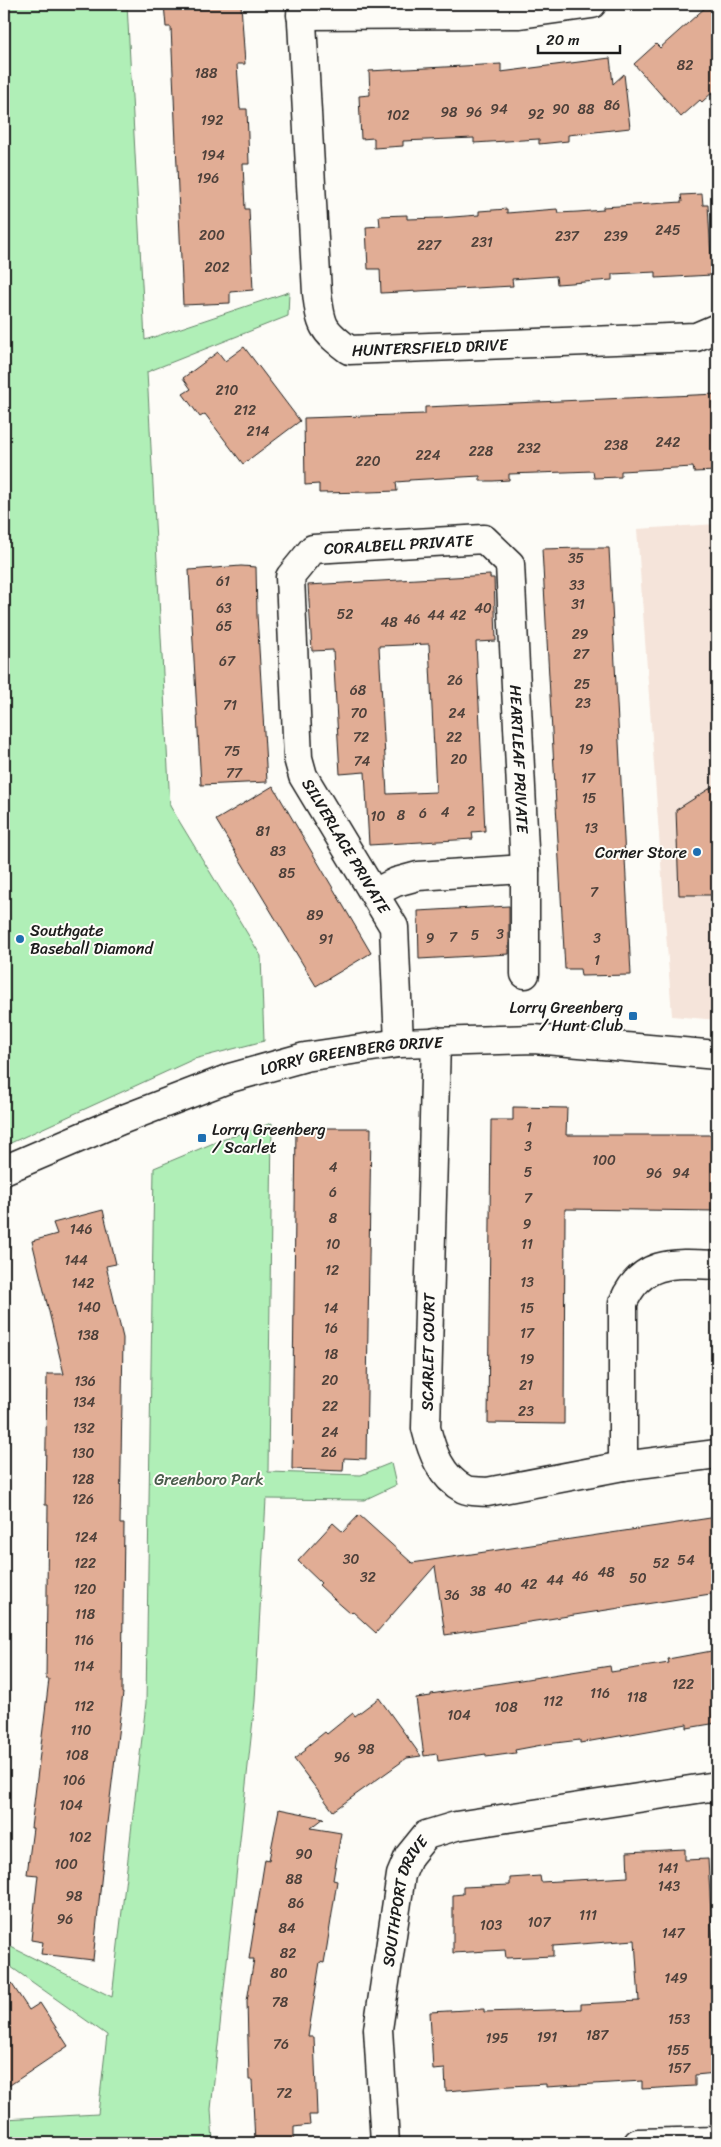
<svg xmlns="http://www.w3.org/2000/svg" width="721" height="2147" font-family="Sriracha,sans-serif">
<style>
.built{fill:#f5e4da}
.green{fill:#b0efb7;stroke:#66866a}
.building{fill:#e1ad95;stroke:#1c1c1c;fill-rule:evenodd}
.lines{fill:none;stroke-linecap:round;stroke-linejoin:round}
.minor-casing{stroke:#1c1c1c;stroke-width:31}
.minor{stroke:#fdfcf7;stroke-width:28}
.poi-dot{fill:#1f6fb2;stroke:#fdfcf7;stroke-width:2}
.labels{text-anchor:middle;dominant-baseline:central;stroke-width:4;stroke-linejoin:round;paint-order:stroke}
.number-label{font-size:14px;fill:#4d403a}
.street-label{font-size:16px;fill:#1c1c1c;stroke:#fdfcf7}
.poi-label{font-size:16px;fill:#1c1c1c;stroke:#fdfcf7;text-anchor:end}
.park-label{font-size:16px;fill:#485b4a;stroke:#fdfcf7}
</style>
<rect width="100%" height="100%" fill="#fdfcf7"/>
<filter id="ink" filterUnits="userSpaceOnUse"><feTurbulence type="fractalNoise" baseFrequency=".02" numOctaves="2"/><feDisplacementMap in="SourceGraphic" scale="10" xChannelSelector="R" yChannelSelector="G"/><feConvolveMatrix kernelMatrix="1 2 1 2 8 2 1 2 1" color-interpolation-filters="sRGB"/></filter>
<g filter="url(#ink)">
<polygon class="built" points="717,524 717,1020 672,1016 637,529"/>
<g class="green">
<polygon points="4,4 127,4 145,340 289,292 288,316 147,372 170,806 261,956 264,1041 194,1059 4,1146"/>
<polygon points="272,1123 268,1472 361,1475 391,1463 396,1485 364,1500 266,1499 255,1701 211,2109 213,2143 4,2143 4,2119 98,2114 107,2035 4,1962 9,1946 112,1997 146,1703 154,1168 216,1142"/>
</g>
<g class="building">
<polygon points="164,4 241,4 245,64 237,64 240,109 247,109 249,164 243,164 245,209 249,209 253,290 230,292 230,303 183,305 171,27 166,27"/>
<polygon points="707,6 717,17 717,88 702,102 700,100 681,117 634,64 656,44 660,48"/>
<polygon points="610,58 613,84 624,74 630,128 568,135 568,141 539,144 539,139 474,143 474,138 403,141 403,146 374,148 374,138 361,139 359,96 370,95 369,71 501,64 501,72"/>
<polygon points="702,194 703,205 708,205 712,275 656,278 656,272 612,274 612,280 557,284 556,276 512,279 513,286 381,293 380,269 368,269 366,227 380,226 379,216 407,215 407,219 440,218 479,215 479,211 507,209 507,213 557,209 558,213 578,212 603,210 603,207 682,202 681,195"/>
<polygon points="244,347 300,421 243,464 205,414 200,417 183,394 191,389 183,378 218,352 225,361"/>
<polygon points="717,394 717,471 694,472 693,467 621,471 621,477 594,478 593,471 509,474 509,480 493,481 480,481 480,476 409,480 409,481 396,482 397,491 369,492 319,493 319,484 305,485 304,418 425,414 425,407"/>
<polygon points="582,548 609,548 631,975 581,976 580,969 565,969 542,549"/>
<polygon points="241,566 256,567 257,615 267,782 201,785 189,570"/>
<path d="M 490,575 L 490,578 L 494,578 L 496,641 L 476,642 L 485,831 L 472,832 L 473,839 L 369,845 L 365,772 L 340,774 L 333,650 L 312,651 L 308,585 ZM 429,644 L 436,792 L 387,794 L 379,646 Z"/>
<polygon points="717,784 717,895 679,895 676,810"/>
<polygon points="273,786 371,953 316,986 216,820"/>
<polygon points="509,906 509,954 419,959 418,911"/>
<polygon points="513,1107 567,1108 566,1135 717,1135 717,1211 565,1209 564,1424 488,1423 491,1120 513,1120"/>
<polygon points="296,1128 371,1128 366,1459 344,1458 343,1471 292,1469"/>
<polygon points="103,1210 116,1264 106,1266 123,1338 120,1524 124,1524 122,1693 123,1693 107,1823 93,1960 41,1954 43,1942 31,1940 38,1875 27,1874 33,1828 31,1828 49,1679 46,1679 48,1505 45,1505 47,1374 64,1374 32,1241 57,1234 53,1223"/>
<polygon points="359,1515 412,1563 717,1517 717,1593 445,1635 435,1566 376,1633 352,1611 350,1613 334,1599 319,1585 321,1583 298,1561 333,1523 343,1532"/>
<polygon points="717,1650 717,1723 687,1728 687,1724 580,1743 580,1740 547,1744 515,1750 516,1753 486,1757 486,1754 438,1761 437,1754 424,1756 416,1698 431,1696 431,1694 610,1666 611,1672 669,1663 668,1659"/>
<polygon points="379,1698 421,1756 407,1758 333,1811 294,1759 306,1750 305,1748 325,1732 327,1734 353,1713 355,1716"/>
<polygon points="279,1809 324,1818 311,1828 341,1833 333,1880 337,1881 327,1946 324,1963 320,1962 308,2037 314,2037 317,2115 309,2115 310,2125 294,2127 294,2143 255,2143 252,2080 249,2080 247,2001 254,1959 249,1959 265,1859 269,1860"/>
<polygon points="685,1849 685,1860 708,1859 714,1968 716,2073 695,2075 695,2086 642,2089 642,2081 546,2087 546,2084 510,2086 446,2091 445,2069 433,2070 430,2012 484,2009 484,2012 581,2009 581,2004 639,2001 635,1940 553,1946 553,1956 506,1958 505,1950 453,1953 453,1895 463,1894 463,1887 510,1885 510,1878 540,1876 541,1882 628,1877 627,1852"/>
<polygon points="4,1972 29,2010 40,2003 68,2046 4,2089"/>
</g>
<g class="lines">
<g class="minor-casing">
<g id="minor">
<path id="s1" d="M 301,4 L 317,293 C 321,326 322,330 349,350 L 696,337 L 717,328"/>
<polyline points="301,15 520,14 592,4"/>
<polyline points="374,893 396,882 418,876 525,869"/>
<path d="M 436,1041 L 426,1428 C 432,1452 441,1477 464,1489 C 470,1492 480,1491 487,1492 L 623,1466 L 717,1454"/>
<path id="s2" d="M 399,1043 L 394,927 L 303,776 L 298,758 L 290,577 L 313,549 L 484,539 L 510,564 L 525,869 L 525,974"/>
<path id="s3" d="M 4,1170 L 121,1120 L 230,1078 L 305,1057 L 399,1043 L 534,1039 L 717,1055"/>
<path d="M 623,1466 L 623,1303 C 641,1259 676,1263 717,1265"/>
<path id="s4" d="M 385,2143 L 378,2029 L 401,1875 L 409,1856 L 426,1835 L 456,1826 L 501,1819 L 710,1787 L 717,1789"/>
<polyline points="638,2143 717,2141"/>
</g>
</g>
<use href="#minor" class="minor"/>
</g>
</g>
<g class="poi-dot">
<circle cx="697" cy="852" r="5"/>
<circle cx="20" cy="939" r="5"/>
<rect x="628" y="1011" width="10" height="10" rx="2.5"/>
<rect x="197" y="1133" width="10" height="10" rx="2.5"/>
</g>
<g class="labels">
<g class="number-label">
<text x="685" y="65">82</text>
<text x="206" y="73">188</text>
<text x="612" y="105">86</text>
<text x="499" y="109">94</text>
<text x="561" y="109">90</text>
<text x="586" y="109">88</text>
<text x="449" y="112">98</text>
<text x="474" y="112">96</text>
<text x="536" y="114">92</text>
<text x="398" y="115">102</text>
<text x="212" y="120">192</text>
<text x="213" y="155">194</text>
<text x="208" y="178">196</text>
<text x="668" y="230">245</text>
<text x="212" y="235">200</text>
<text x="567" y="236">237</text>
<text x="616" y="236">239</text>
<text x="482" y="242">231</text>
<text x="429" y="245">227</text>
<text x="217" y="267">202</text>
<text x="227" y="390">210</text>
<text x="245" y="410">212</text>
<text x="258" y="431">214</text>
<text x="668" y="442">242</text>
<text x="616" y="445">238</text>
<text x="529" y="448">232</text>
<text x="481" y="451">228</text>
<text x="428" y="455">224</text>
<text x="368" y="461">220</text>
<text x="576" y="558">35</text>
<text x="223" y="581">61</text>
<text x="577" y="585">33</text>
<text x="578" y="604">31</text>
<text x="224" y="608">63</text>
<text x="483" y="608">40</text>
<text x="345" y="614">52</text>
<text x="436" y="615">44</text>
<text x="458" y="615">42</text>
<text x="412" y="619">46</text>
<text x="389" y="622">48</text>
<text x="224" y="626">65</text>
<text x="580" y="634">29</text>
<text x="581" y="654">27</text>
<text x="227" y="661">67</text>
<text x="455" y="680">26</text>
<text x="582" y="684">25</text>
<text x="358" y="690">68</text>
<text x="583" y="703">23</text>
<text x="230" y="705">71</text>
<text x="359" y="713">70</text>
<text x="457" y="713">24</text>
<text x="361" y="737">72</text>
<text x="454" y="737">22</text>
<text x="586" y="749">19</text>
<text x="232" y="751">75</text>
<text x="459" y="759">20</text>
<text x="362" y="761">74</text>
<text x="234" y="773">77</text>
<text x="588" y="778">17</text>
<text x="589" y="798">15</text>
<text x="471" y="811">2</text>
<text x="445" y="812">4</text>
<text x="423" y="813">6</text>
<text x="401" y="815">8</text>
<text x="378" y="816">10</text>
<text x="591" y="828">13</text>
<text x="263" y="831">81</text>
<text x="278" y="851">83</text>
<text x="287" y="873">85</text>
<text x="594" y="892">7</text>
<text x="315" y="915">89</text>
<text x="500" y="934">3</text>
<text x="475" y="935">5</text>
<text x="453" y="937">7</text>
<text x="430" y="938">9</text>
<text x="597" y="938">3</text>
<text x="326" y="939">91</text>
<text x="597" y="960">1</text>
<text x="529" y="1127">1</text>
<text x="528" y="1146">3</text>
<text x="604" y="1160">100</text>
<text x="333" y="1167">4</text>
<text x="528" y="1172">5</text>
<text x="654" y="1173">96</text>
<text x="681" y="1173">94</text>
<text x="333" y="1192">6</text>
<text x="528" y="1198">7</text>
<text x="333" y="1218">8</text>
<text x="527" y="1224">9</text>
<text x="81" y="1229">146</text>
<text x="333" y="1244">10</text>
<text x="527" y="1244">11</text>
<text x="76" y="1260">144</text>
<text x="332" y="1270">12</text>
<text x="527" y="1282">13</text>
<text x="83" y="1283">142</text>
<text x="89" y="1307">140</text>
<text x="331" y="1308">14</text>
<text x="527" y="1308">15</text>
<text x="331" y="1328">16</text>
<text x="527" y="1333">17</text>
<text x="88" y="1335">138</text>
<text x="331" y="1354">18</text>
<text x="527" y="1359">19</text>
<text x="330" y="1380">20</text>
<text x="85" y="1381">136</text>
<text x="526" y="1385">21</text>
<text x="84" y="1402">134</text>
<text x="330" y="1406">22</text>
<text x="526" y="1411">23</text>
<text x="84" y="1428">132</text>
<text x="330" y="1432">24</text>
<text x="329" y="1452">26</text>
<text x="83" y="1453">130</text>
<text x="83" y="1479">128</text>
<text x="83" y="1499">126</text>
<text x="86" y="1537">124</text>
<text x="351" y="1559">30</text>
<text x="686" y="1560">54</text>
<text x="85" y="1563">122</text>
<text x="661" y="1563">52</text>
<text x="606" y="1572">48</text>
<text x="580" y="1576">46</text>
<text x="368" y="1577">32</text>
<text x="638" y="1578">50</text>
<text x="555" y="1580">44</text>
<text x="529" y="1584">42</text>
<text x="503" y="1588">40</text>
<text x="85" y="1589">120</text>
<text x="478" y="1591">38</text>
<text x="452" y="1595">36</text>
<text x="85" y="1614">118</text>
<text x="84" y="1640">116</text>
<text x="84" y="1666">114</text>
<text x="683" y="1684">122</text>
<text x="600" y="1693">116</text>
<text x="637" y="1697">118</text>
<text x="553" y="1701">112</text>
<text x="84" y="1706">112</text>
<text x="506" y="1707">108</text>
<text x="459" y="1715">104</text>
<text x="81" y="1730">110</text>
<text x="366" y="1749">98</text>
<text x="77" y="1755">108</text>
<text x="342" y="1757">96</text>
<text x="74" y="1780">106</text>
<text x="71" y="1805">104</text>
<text x="80" y="1837">102</text>
<text x="304" y="1854">90</text>
<text x="66" y="1864">100</text>
<text x="668" y="1868">141</text>
<text x="294" y="1879">88</text>
<text x="669" y="1886">143</text>
<text x="74" y="1896">98</text>
<text x="296" y="1903">86</text>
<text x="588" y="1915">111</text>
<text x="65" y="1919">96</text>
<text x="539" y="1922">107</text>
<text x="491" y="1925">103</text>
<text x="287" y="1928">84</text>
<text x="673" y="1933">147</text>
<text x="288" y="1953">82</text>
<text x="279" y="1973">80</text>
<text x="676" y="1978">149</text>
<text x="280" y="2002">78</text>
<text x="679" y="2019">153</text>
<text x="597" y="2035">187</text>
<text x="547" y="2037">191</text>
<text x="497" y="2038">195</text>
<text x="281" y="2044">76</text>
<text x="678" y="2050">155</text>
<text x="679" y="2068">157</text>
<text x="284" y="2093">72</text>
</g>
<g class="street-label">
<text stroke="none"><textPath href="#s1" startOffset="439">HUNTERSFIELD DRIVE</textPath></text>
<text stroke="none"><textPath href="#s2" startOffset="614">CORALBELL PRIVATE</textPath></text>
<text stroke="none"><textPath href="#s2" startOffset="931">HEARTLEAF PRIVATE</textPath></text>
<text transform="translate(346 846) rotate(59)">SILVERLACE PRIVATE</text>
<text stroke="none"><textPath href="#s3" startOffset="368">LORRY GREENBERG DRIVE</textPath></text>
<text transform="translate(428 1352) rotate(-89)">SCARLET COURT</text>
<text stroke="none"><textPath href="#s4" startOffset="246">SOUTHPORT DRIVE</textPath></text>
</g>
<g class="poi-label">
<text x="687" y="852">Corner Store</text>
<text x="30" y="930" text-anchor="start">Southgate<tspan x="30" dy="18">Baseball Diamond</tspan></text>
<text x="623" y="1007">Lorry Greenberg<tspan x="623" dy="18">/ Hunt Club</tspan></text>
<text x="212" y="1129" text-anchor="start">Lorry Greenberg<tspan x="212" dy="18">/ Scarlet</tspan></text>
</g>
<g class="park-label">
<text x="209" y="1479">Greenboro Park</text>
</g>
</g>
<rect width="721" height="2147" fill="none" stroke="#fdfcf7" stroke-width="20"/>
<rect x="10" y="10" width="701" height="2127" fill="none" stroke="#1c1c1c" stroke-width="2" filter="url(#ink)"/>
<path d="M538 45v8h82v-8" fill="none" stroke="#1c1c1c" stroke-width="2.5"/>
<text x="546" y="45" font-size="15" fill="#1c1c1c" stroke="#fdfcf7" stroke-width="4" paint-order="stroke">20 m</text>
</svg>
